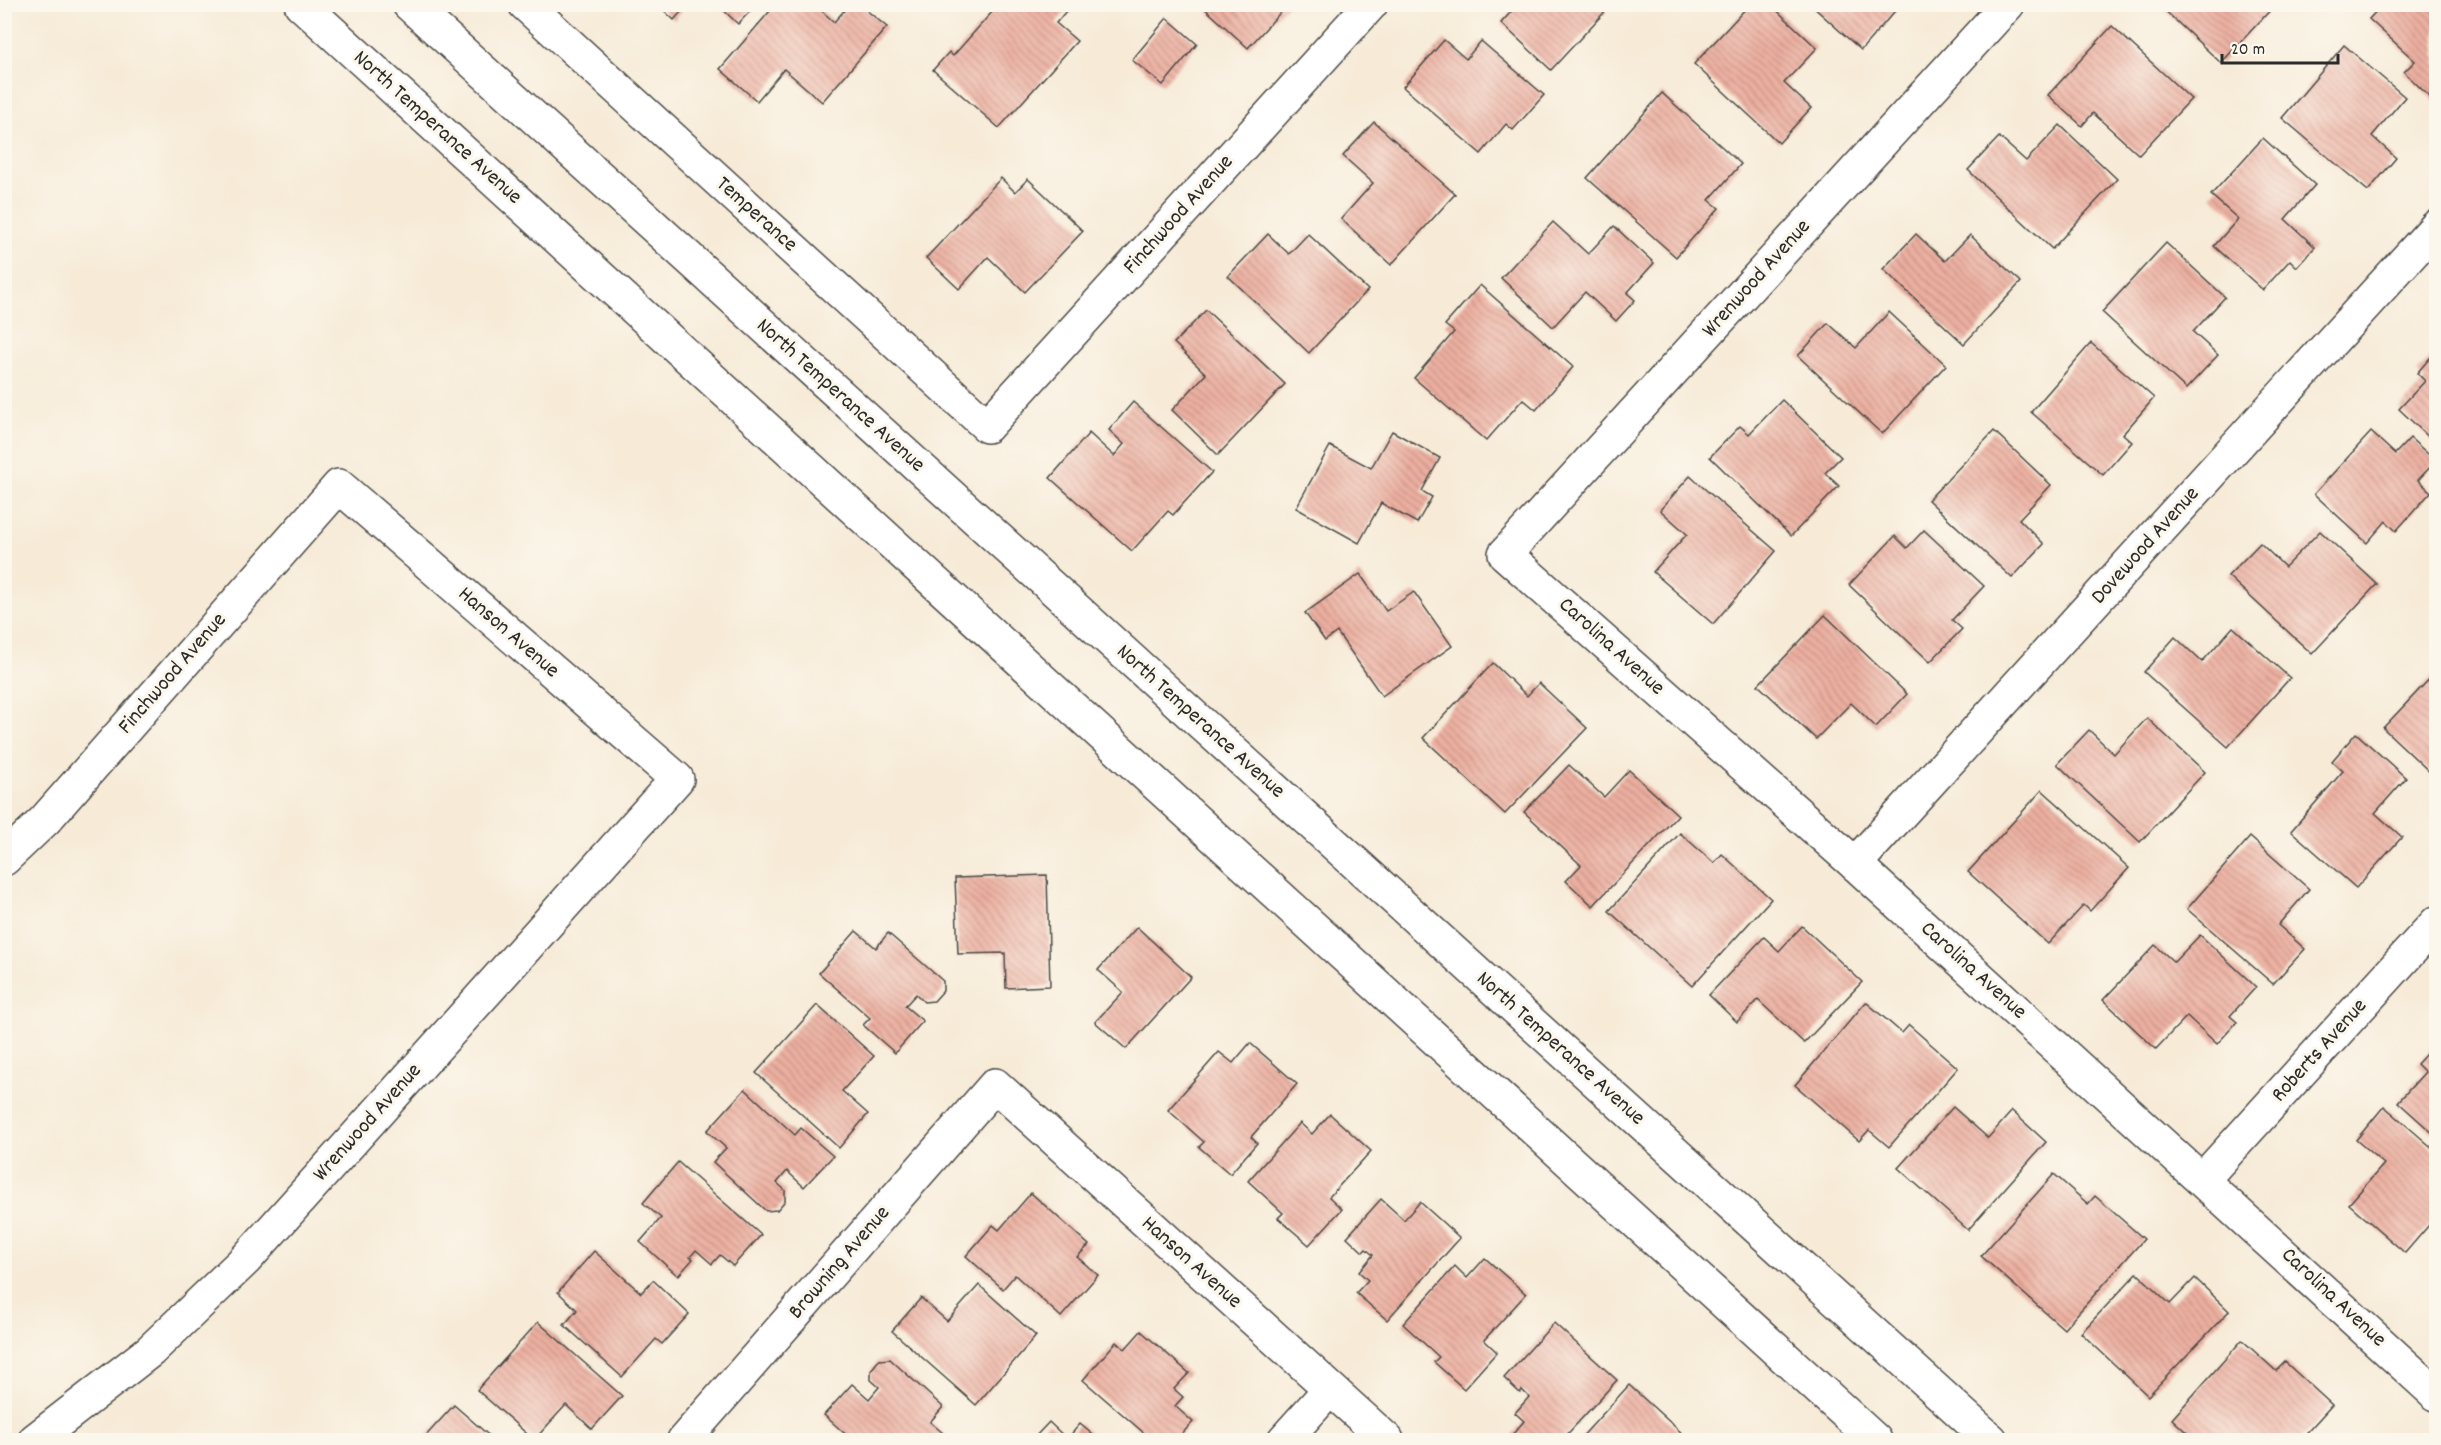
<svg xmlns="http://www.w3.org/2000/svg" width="2441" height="1445" font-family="Dekko,sans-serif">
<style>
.building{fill:url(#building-back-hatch)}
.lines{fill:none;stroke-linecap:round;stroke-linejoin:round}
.minor-casing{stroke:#4a4845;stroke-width:36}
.major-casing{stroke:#4a4845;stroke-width:36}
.minor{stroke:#fff;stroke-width:33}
.major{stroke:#fff;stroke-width:33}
.labels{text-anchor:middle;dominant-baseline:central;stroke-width:6;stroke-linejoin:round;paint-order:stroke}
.street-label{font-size:22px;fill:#2b2b2b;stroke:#fbf7ec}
</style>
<defs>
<pattern id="building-back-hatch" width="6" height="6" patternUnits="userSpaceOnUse" patternTransform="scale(1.5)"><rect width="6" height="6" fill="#edb0a1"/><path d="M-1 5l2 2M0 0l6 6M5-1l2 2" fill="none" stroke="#c08f83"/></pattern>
</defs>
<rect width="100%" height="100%" fill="#fbf7ec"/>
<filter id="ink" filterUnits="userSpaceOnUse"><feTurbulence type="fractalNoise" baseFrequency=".0167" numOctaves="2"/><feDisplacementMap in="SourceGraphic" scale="12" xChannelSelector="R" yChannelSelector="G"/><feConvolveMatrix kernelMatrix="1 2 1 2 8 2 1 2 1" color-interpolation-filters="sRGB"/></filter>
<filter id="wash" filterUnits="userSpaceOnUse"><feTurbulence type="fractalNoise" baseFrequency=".008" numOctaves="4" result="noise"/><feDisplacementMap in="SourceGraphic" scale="24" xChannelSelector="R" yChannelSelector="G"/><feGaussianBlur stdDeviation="1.35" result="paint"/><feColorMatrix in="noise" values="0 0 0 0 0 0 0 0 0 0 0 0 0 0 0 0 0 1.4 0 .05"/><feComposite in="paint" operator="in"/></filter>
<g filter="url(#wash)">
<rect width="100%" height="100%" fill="#f7ebd8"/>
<g id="blocks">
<g class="building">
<polygon points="657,4 688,4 674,20"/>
<polygon points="717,4 757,4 738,24"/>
<polygon points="776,4 814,4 834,22 849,5 860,5 887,27 822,102 784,69 757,101 720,69"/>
<polygon points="987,4 1072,4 1056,23 1077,41 999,128 933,70 949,52 953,56 993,11"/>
<polygon points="1200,4 1288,4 1248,48"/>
<polygon points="1518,4 1612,4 1551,70 1501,23"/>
<polygon points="1750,4 1770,4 1817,48 1784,83 1811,108 1779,143 1694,64"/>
<polygon points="1810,4 1901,4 1861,50"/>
<polygon points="2158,4 2276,4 2221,63"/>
<polygon points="2383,4 2436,4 2436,103 2404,72 2415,61 2369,19"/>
<polygon points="1167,18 1197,44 1163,85 1132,60"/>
<polygon points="2112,26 2191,99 2139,155 2093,113 2082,126 2048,95"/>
<polygon points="1444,40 1466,59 1481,41 1544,95 1513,130 1506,124 1481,154 1403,87"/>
<polygon points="2344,45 2405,97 2372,136 2396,158 2368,191 2282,118"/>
<polygon points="1662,93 1741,164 1709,200 1719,208 1676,257 1587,178"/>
<polygon points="1374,122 1455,194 1391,265 1341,219 1373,183 1343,156"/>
<polygon points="2060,125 2117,179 2052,249 1968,170 1999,137 2026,161"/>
<polygon points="2263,138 2315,185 2285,219 2315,247 2297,267 2290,260 2263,290 2214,246 2238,219 2211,195"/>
<polygon points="1001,178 1015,192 1028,179 1083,231 1025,292 988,257 959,289 926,258"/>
<polygon points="1553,222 1588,254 1614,226 1654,263 1627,293 1635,300 1616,321 1585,292 1553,327 1501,278"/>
<polygon points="1268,234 1289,254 1308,234 1368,290 1309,353 1228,276"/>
<polygon points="1916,234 1945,261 1970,235 2021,282 1964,344 1883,269"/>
<polygon points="2166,243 2225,297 2193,332 2218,355 2186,389 2102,312"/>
<polygon points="1480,285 1573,367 1536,410 1523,399 1486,441 1414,378 1454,332 1445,325"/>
<polygon points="1206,310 1285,384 1218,455 1172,410 1206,374 1174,343"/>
<polygon points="1889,312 1946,365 1882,434 1798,356 1828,323 1856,348"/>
<polygon points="2091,343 2154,398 2123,434 2132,442 2103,475 2031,412"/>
<polygon points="2436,351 2436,444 2399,409 2425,381 2417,373"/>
<polygon points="1782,400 1841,457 1825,473 1839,486 1791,536 1710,457 1740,426 1749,434"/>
<polygon points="1133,402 1212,472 1173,515 1168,511 1132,551 1050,478 1089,433 1114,456 1124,444 1109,430"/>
<polygon points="1392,431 1440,458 1422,491 1432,497 1417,523 1381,503 1359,543 1296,508 1330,446 1371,468"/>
<polygon points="1994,431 2051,485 2019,519 2044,544 2012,578 1928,500"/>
<polygon points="2371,432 2395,454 2410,438 2436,461 2418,480 2431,492 2396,531 2386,521 2367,543 2314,494"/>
<polygon points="1690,476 1776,551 1713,624 1653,572 1687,534 1660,510"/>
<polygon points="1924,530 1984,586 1952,620 1962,629 1930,662 1849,585 1895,536 1907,548"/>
<polygon points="2320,531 2377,584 2312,654 2228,576 2260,543 2285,567"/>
<polygon points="1360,574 1386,611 1414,592 1452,646 1382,696 1337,632 1325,641 1305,613"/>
<polygon points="1825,615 1907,694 1876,727 1851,703 1816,739 1758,685"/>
<polygon points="2233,627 2290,678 2228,747 2144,672 2175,637 2202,662"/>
<polygon points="1493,663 1527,696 1539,683 1587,728 1505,814 1423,738"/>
<polygon points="2436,672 2436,778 2383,728"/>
<polygon points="2147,718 2205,772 2140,842 2057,764 2089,730 2114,754"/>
<polygon points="2356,733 2406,778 2375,813 2402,837 2356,888 2291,831 2343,771 2332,761"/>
<polygon points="1569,765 1604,797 1629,770 1678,815 1593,906 1566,881 1581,865 1524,812"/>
<polygon points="2042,790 2129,868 2090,911 2084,905 2048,944 1968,872"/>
<polygon points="1680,833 1714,863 1722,854 1771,899 1692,986 1609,911"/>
<polygon points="2250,837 2309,889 2278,925 2305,949 2273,984 2187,909"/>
<polygon points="1047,875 1050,986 1006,988 1005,953 958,954 955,878"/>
<polygon points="1802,926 1862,982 1804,1043 1758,1000 1737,1022 1709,995 1764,937 1779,951"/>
<polygon points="1137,927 1191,977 1126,1049 1095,1022 1123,992 1098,970"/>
<polygon points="856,931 876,948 888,933 943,981 943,991 934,1001 924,1002 916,994 905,1006 923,1021 895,1053 863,1025 870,1018 819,973"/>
<polygon points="2200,935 2256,987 2230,1016 2237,1022 2217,1044 2187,1016 2156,1049 2103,1000 2155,945 2174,962"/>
<polygon points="1866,1002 1902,1033 1909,1025 1958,1068 1889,1147 1869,1130 1859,1141 1795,1085"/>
<polygon points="817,1005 874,1056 842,1091 868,1114 839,1148 756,1073"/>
<polygon points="1250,1043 1297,1084 1251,1137 1257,1143 1230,1174 1199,1147 1204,1142 1168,1110 1219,1052 1233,1063"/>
<polygon points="2435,1044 2436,1045 2436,1136 2398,1102 2425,1072 2417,1064"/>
<polygon points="745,1089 795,1135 801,1128 833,1156 804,1187 787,1171 777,1183 785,1190 785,1201 777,1210 766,1211 713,1162 726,1148 707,1131"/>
<polygon points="2384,1106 2436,1151 2436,1217 2405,1253 2349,1204 2384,1164 2356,1140"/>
<polygon points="1953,1107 1988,1138 2012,1111 2046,1142 1968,1230 1898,1168"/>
<polygon points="1330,1114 1371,1151 1329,1197 1342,1209 1309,1245 1278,1218 1283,1213 1248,1181 1300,1123 1312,1134"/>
<polygon points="678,1162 761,1235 733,1266 720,1255 712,1264 696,1250 690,1257 693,1259 678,1276 640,1242 661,1218 643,1203"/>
<polygon points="2054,1174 2088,1204 2095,1196 2144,1239 2064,1329 1981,1256"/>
<polygon points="1031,1193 1089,1245 1077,1257 1098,1275 1061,1317 1015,1275 1003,1289 966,1256 993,1225 999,1230"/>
<polygon points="1381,1199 1404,1220 1420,1202 1460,1238 1387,1320 1356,1293 1368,1280 1359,1272 1373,1255 1366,1249 1363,1252 1347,1237"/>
<polygon points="594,1251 641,1293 653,1280 689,1314 662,1344 656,1339 622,1377 564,1325 577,1310 558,1292"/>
<polygon points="1485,1258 1526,1294 1484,1340 1497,1352 1464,1389 1434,1362 1439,1357 1403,1324 1455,1266 1467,1278"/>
<polygon points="2137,1273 2170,1304 2195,1278 2229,1311 2148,1396 2081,1333"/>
<polygon points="979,1285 1036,1336 976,1405 892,1331 921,1298 947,1321"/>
<polygon points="538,1322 622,1396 592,1429 566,1405 534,1440 477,1390"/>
<polygon points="1554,1323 1617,1380 1562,1440 1518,1440 1512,1435 1524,1421 1515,1413 1529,1397 1522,1390 1520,1393 1504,1378"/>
<polygon points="1141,1331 1189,1373 1174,1389 1183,1397 1175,1406 1193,1422 1176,1440 1152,1440 1083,1380 1116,1342 1125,1349"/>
<polygon points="2242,1340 2276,1371 2285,1362 2332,1405 2300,1440 2195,1440 2172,1419"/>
<polygon points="890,1359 943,1407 930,1422 950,1439 948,1440 867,1440 862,1436 858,1440 852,1440 824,1415 852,1384 869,1399 879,1387 871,1380 871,1370 879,1360"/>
<polygon points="1629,1385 1684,1435 1679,1440 1579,1440"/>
<polygon points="454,1405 494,1440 422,1440"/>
<polygon points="1049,1422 1067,1439 1080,1424 1099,1440 1032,1440"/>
</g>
</g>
</g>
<g filter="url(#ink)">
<use href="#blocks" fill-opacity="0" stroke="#4a4845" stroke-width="1.5"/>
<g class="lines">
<g class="minor-casing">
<g id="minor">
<polyline points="525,4 987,426 1371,4"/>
<polyline points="2008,4 1505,554 1855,864 2436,1394"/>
<polyline points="4,859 45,820 339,486 677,779 246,1259 150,1351 35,1440"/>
<polyline points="1855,864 2436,227"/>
<polyline points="2203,1179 2436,923"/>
<polyline points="684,1440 995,1085 1387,1440"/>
<polyline points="1284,1440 1330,1389"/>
</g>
</g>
<g class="major-casing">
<g id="major">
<polyline points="301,4 1875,1440"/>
<polyline points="409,4 1991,1440"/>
</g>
</g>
<use href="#minor" class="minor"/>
<use href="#major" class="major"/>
</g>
</g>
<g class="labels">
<g class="street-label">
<text transform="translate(437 128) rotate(42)">North Temperance Avenue</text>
<text transform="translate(756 215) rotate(42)">Temperance</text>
<text transform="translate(1179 215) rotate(-48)">Finchwood Avenue</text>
<text transform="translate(1757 279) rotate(-48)">Wrenwood Avenue</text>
<text transform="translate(840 396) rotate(42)">North Temperance Avenue</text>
<text transform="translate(2146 546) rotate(-48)">Dovewood Avenue</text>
<text transform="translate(508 633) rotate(41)">Hanson Avenue</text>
<text transform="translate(1611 647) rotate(42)">Carolina Avenue</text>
<text transform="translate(173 674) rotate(-49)">Finchwood Avenue</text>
<text transform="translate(1200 722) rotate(42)">North Temperance Avenue</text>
<text transform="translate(1973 971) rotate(42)">Carolina Avenue</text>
<text transform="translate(1560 1049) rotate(42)">North Temperance Avenue</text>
<text transform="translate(2320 1051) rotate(-48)">Roberts Avenue</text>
<text transform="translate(368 1123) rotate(-48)">Wrenwood Avenue</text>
<text transform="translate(840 1263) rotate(-49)">Browning Avenue</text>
<text transform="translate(1191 1263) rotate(42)">Hanson Avenue</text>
<text transform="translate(2333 1298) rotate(43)">Carolina Avenue</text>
</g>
</g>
<rect width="2441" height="1445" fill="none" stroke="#fbf7ec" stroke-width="24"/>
<path d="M2222 54v9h116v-9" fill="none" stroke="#2b2b2b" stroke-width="3"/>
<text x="2231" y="54" font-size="18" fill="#2b2b2b" stroke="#fbf7ec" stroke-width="4.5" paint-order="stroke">20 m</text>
</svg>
